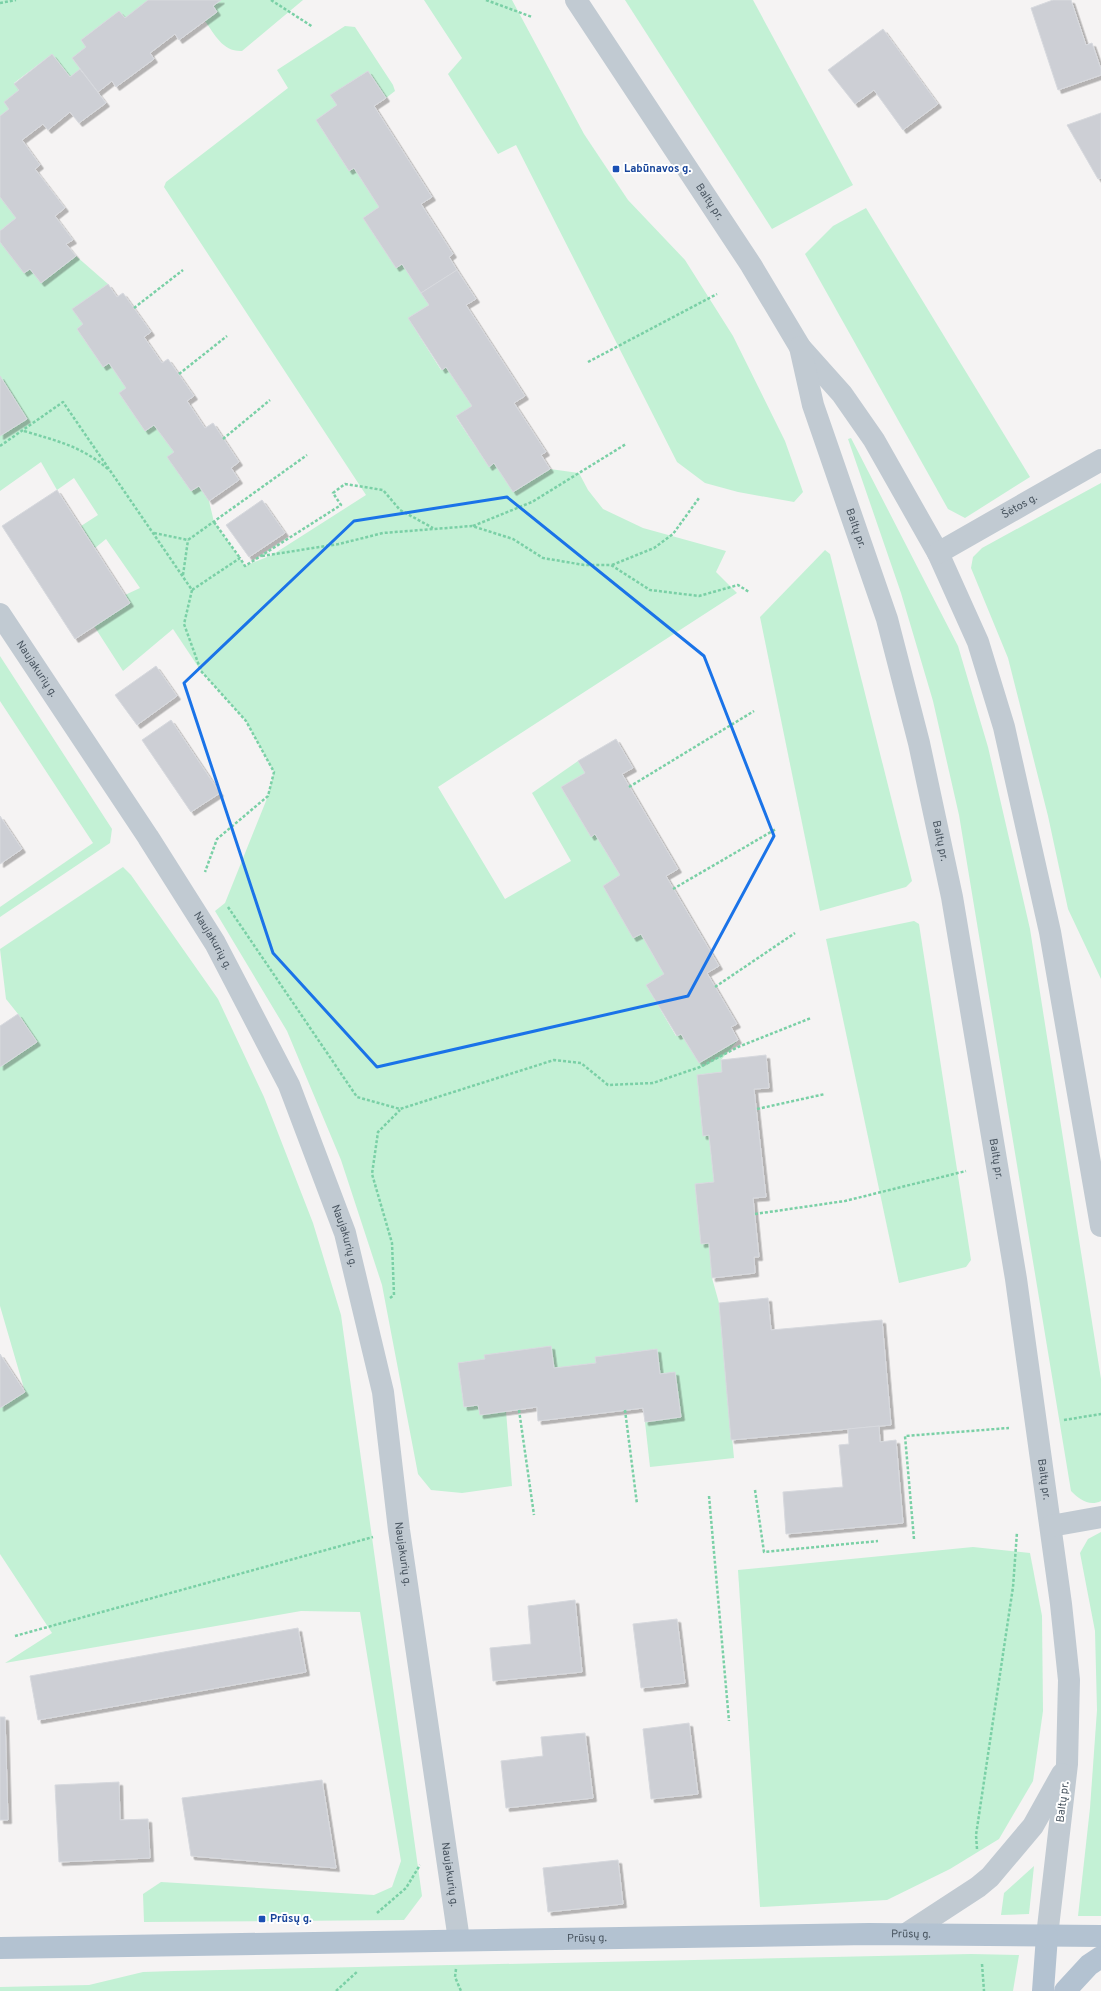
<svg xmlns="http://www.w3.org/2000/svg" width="1101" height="1991" font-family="Overpass,sans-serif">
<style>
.green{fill:#c3f1d5}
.building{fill:#cdcfd5;stroke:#d7d9de;filter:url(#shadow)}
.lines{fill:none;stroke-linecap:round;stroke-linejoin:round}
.path{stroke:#7ad0a6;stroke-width:2.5;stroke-dasharray:3 2;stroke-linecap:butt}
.minor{stroke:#c1cad2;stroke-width:22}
.major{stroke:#b3c2d1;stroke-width:22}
.marked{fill:none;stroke:#1a73e8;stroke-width:3;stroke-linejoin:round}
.transit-dot{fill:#1a4fb4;stroke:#fff;stroke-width:1.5}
.labels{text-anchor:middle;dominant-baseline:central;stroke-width:4;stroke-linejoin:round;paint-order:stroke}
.transit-label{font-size:11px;font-weight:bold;fill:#164399;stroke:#fff;text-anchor:start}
.street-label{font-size:11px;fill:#4a5661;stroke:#fff}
</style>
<defs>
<filter id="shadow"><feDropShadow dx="3.5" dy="3.5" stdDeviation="0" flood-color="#0004"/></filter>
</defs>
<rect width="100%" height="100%" fill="#f5f3f3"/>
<g class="green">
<polygon points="0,0 148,0 148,1 125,18 119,11 81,40 86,47 72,58 80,69 70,77 52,54 14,83 19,90 4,102 9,109 0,116"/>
<path d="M 221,0 L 303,0 L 242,51 C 223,52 215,35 205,21 L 217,12 L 213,6 Z"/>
<polygon points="424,0 512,0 584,134 628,200 685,260 733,336 785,441 803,492 794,502 738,492 705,483 677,462 516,145 498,154 448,74 462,58"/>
<polygon points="625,0 753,0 853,185 772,229"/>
<polygon points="345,26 355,27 393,85 395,91 386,98 368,71 331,95 337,105 316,120 349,171 354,168 379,207 363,218 396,268 402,264 429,305 408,318 441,370 446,367 472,406 456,417 489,467 494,463 513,492 550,469 579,473 588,490 603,509 643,528 726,551 716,572 737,593 438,787 505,899 571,861 532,793 578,761 585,773 561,787 591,836 595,834 620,875 603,886 633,937 641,934 664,974 646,985 676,1036 681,1034 699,1063 738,1040 721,1060 722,1072 697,1075 703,1136 709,1135 714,1182 695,1184 701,1244 709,1243 712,1278 719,1303 734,1458 650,1467 645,1422 681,1417 675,1373 660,1374 657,1349 595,1357 596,1363 554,1368 551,1346 485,1355 485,1359 458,1363 464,1407 478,1405 480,1415 506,1411 512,1486 462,1493 431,1490 418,1474 382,1285 341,1160 287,1031 215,911 225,903 268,796 274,772 246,721 201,671 173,629 123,671 94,626 125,595 140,588 106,539 95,548 81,526 98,515 74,478 57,490 41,462 0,491 0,242 24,273 30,269 41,283 76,256 108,284 73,309 83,324 77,329 103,367 109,363 126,388 119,393 145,431 154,425 174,452 168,457 191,491 199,486 209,501 214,522 245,566 272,555 366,495 164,187 166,182 288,88 277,70"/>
<polygon points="0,197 16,218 0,231"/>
<polygon points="866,208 1030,477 965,518 948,509 805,254 833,226"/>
<path d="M 851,438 L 958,646 L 988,747 L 1030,929 L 1101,1379 L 1101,1501 C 1089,1507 1079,1499 1071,1491 L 959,815 L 933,701 L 901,593 L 848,439 Z"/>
<polygon points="1101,483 1101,979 1068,909 1048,816 1008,658 971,568 973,557 982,548"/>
<polygon points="825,550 830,554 912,881 906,887 820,911 760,617"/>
<polygon points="0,656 112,829 110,843 0,917 0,907 93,843 0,701"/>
<polygon points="123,867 131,875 218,999 264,1097 313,1223 341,1315 422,1896 404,1920 144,1922 143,1894 161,1882 374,1895 392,1887 401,1861 360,1612 301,1611 5,1663 52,1633 0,1554 0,1408 25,1392 0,1306 0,1067 37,1042 18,1014 6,999 0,949"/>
<polygon points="914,921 919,924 971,1260 966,1267 899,1283 826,939"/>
<polygon points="1101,1532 1101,1916 1078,1916 1090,1808 1097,1710 1095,1631 1080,1553 1088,1539"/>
<polygon points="973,1547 1030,1553 1042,1616 1043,1711 1033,1781 999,1839 950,1869 887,1900 760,1907 738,1570"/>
<polygon points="1034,1866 1029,1914 1001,1915 1004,1893"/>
<polygon points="971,1954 1019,1955 1013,1991 0,1991 0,1987 89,1985 143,1972 174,1971"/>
</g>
<g class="building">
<polygon points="221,0 213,6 217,12 179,40 175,34 150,53 154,59 116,87 112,81 98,92 72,58 86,47 81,40 119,11 125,18 148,0"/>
<polygon points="1053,0 1071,0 1086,45 1092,43 1101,69 1101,75 1058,90 1031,8"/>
<polygon points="883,29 938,104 903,130 874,90 855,104 828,70"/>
<polygon points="52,54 70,77 80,69 106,103 79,123 70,112 48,130 43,124 22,140 40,165 35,169 65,208 55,216 73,240 66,244 76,256 41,283 30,269 24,273 0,242 0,231 16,218 0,197 0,116 9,109 4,102 19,90 14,84"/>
<polygon points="368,71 386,98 374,106 432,197 421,204 453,254 449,257 457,270 421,293 402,264 396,268 363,218 379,207 354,168 349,171 316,120 337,105 330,95"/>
<polygon points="1101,113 1101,178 1098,179 1067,125"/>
<polygon points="457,270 476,299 466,305 525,396 514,403 546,452 541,455 550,469 513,492 494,463 489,467 456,416 472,406 446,367 442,370 408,318 429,305 421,293"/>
<polygon points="108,284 117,297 123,293 151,332 144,337 162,363 168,359 194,396 187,401 205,428 213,423 239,462 231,468 239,480 209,501 199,486 191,491 167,457 174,452 154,425 145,431 119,393 126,388 109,363 103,367 77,329 83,324 72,309"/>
<polygon points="0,376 27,419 0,436"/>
<polygon points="57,490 130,603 75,639 2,526"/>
<polygon points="262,500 285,533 249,557 226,525"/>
<polygon points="156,666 177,696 137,725 115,695"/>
<polygon points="171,720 220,793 191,812 142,740"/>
<polygon points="616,739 633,768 622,774 678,869 666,876 719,966 707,973 737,1024 731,1027 738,1040 699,1063 681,1034 677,1036 646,985 664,974 641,934 633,938 603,886 620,875 595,834 591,837 561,787 585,773 578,761"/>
<polygon points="0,816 22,849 0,864"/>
<polygon points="18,1014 37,1042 0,1067 0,1026"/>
<polygon points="766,1055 769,1088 754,1089 766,1197 753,1198 759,1257 754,1257 755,1273 712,1278 709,1243 701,1244 695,1184 714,1182 709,1135 703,1136 697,1075 722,1072 721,1060"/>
<polygon points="768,1298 771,1330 882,1320 891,1425 731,1440 719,1303"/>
<polygon points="551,1346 554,1368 596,1363 595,1357 657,1349 660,1374 675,1372 681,1417 645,1422 643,1408 538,1421 537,1407 480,1415 478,1405 464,1407 458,1363 485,1359 484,1355"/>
<polygon points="0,1354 25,1392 0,1408"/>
<polygon points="879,1426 880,1442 896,1440 903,1523 786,1534 783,1492 843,1487 839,1445 849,1444 848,1429"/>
<polygon points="575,1600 582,1672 493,1681 490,1648 531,1644 528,1606"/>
<polygon points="677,1619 685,1683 641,1688 633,1624"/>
<polygon points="298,1628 306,1672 38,1720 30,1676"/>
<polygon points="0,1717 5,1717 8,1820 0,1820"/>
<polygon points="689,1723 698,1794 651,1799 643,1729"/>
<polygon points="585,1733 593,1798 506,1808 501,1761 543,1756 541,1737"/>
<polygon points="322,1780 336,1868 191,1856 182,1798"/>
<polygon points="119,1782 120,1820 148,1819 150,1858 59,1862 55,1785"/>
<polygon points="618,1860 623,1904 548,1912 543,1868"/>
</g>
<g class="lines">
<g class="path">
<polyline points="271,0 313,27"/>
<polyline points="486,0 532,17"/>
<polyline points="0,3 16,0"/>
<polyline points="134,308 183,270"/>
<polyline points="588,362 717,294"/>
<polyline points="179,374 227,336"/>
<path d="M 24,431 C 57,441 81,446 108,469"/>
<polyline points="223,439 270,400"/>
<polyline points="0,446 63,402 192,590 240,558 245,566 341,505 333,493 345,484 383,490 400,510 433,528"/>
<polyline points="214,522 240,558"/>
<polyline points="473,526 532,502 626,444"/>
<polyline points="154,533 188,540 307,455"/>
<polyline points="262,556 339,544 383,533 472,526 513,539 543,558 584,565 611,565 650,590 699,596 738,585 749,592"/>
<polyline points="612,565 654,548 673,534 699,498"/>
<polyline points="183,575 188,540"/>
<polyline points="192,590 184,624 201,671 246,721 274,772 268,796 217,839 205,872"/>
<polyline points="629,787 754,711"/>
<polyline points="673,889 776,829"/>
<polyline points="228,907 357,1097 400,1109 554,1060 581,1063 608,1085 653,1083 700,1067 738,1047 811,1018"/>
<polyline points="715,987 795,933"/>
<polyline points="757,1109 825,1094"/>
<polyline points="755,1214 845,1201 966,1171"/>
<polyline points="390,1298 394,1295 392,1243 372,1174 378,1132 400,1110"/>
<polyline points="519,1410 534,1515"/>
<polyline points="625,1410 637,1504"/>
<polyline points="1064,1420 1101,1414"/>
<polyline points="755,1490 764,1552 878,1541"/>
<polyline points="709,1496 729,1721"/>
<polyline points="914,1539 905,1436 1009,1428"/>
<polyline points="15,1636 373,1537"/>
<polyline points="977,1849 976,1835 1013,1587 1017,1532"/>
<polyline points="377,1913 406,1888 420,1865"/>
<polyline points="982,1964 984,1991"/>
<polyline points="456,1969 455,1977 461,1991"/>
<polyline points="336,1991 358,1971"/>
</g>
<g class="minor">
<path id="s1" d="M 576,0 L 751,265 L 800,347 L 842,394 L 874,440 L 938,553 L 978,642 L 1004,727 L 1050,932 L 1101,1226"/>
<path id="s2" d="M 800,347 L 813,405 L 887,619 L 919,743 L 952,897 L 1016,1279 L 1061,1604 L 1069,1680 L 1067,1764 L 1047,1936"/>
<path id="s3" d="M 938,553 L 1101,460"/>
<path id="s4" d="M 0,614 L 148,837 L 215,943 L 289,1085 L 345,1233 L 383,1392 L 399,1530 L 459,1940"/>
<polyline points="1051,1526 1101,1517"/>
<polyline points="906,1934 978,1887 990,1877 1033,1826 1062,1774"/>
</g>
<g class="major">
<path id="s5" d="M 0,1948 L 869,1934 L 1101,1936"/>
<polyline points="1043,1991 1047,1936"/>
<polyline points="1065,1991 1089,1965 1101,1957"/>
</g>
</g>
<path class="marked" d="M 507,497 L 704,656 L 774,836 L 688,996 L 377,1067 L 273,953 L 184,683 L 354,521 Z"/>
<g class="transit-dot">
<rect x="612" y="165" width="8" height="8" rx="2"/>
<rect x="258" y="1915" width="8" height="8" rx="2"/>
</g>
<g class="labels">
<g class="transit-label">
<text x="624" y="169">Labūnavos g.</text>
<text x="270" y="1919">Prūsų g.</text>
</g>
<g class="street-label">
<text stroke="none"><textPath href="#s1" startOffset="242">Baltų pr.</textPath></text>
<text stroke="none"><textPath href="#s3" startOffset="94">Šėtos g.</textPath></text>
<text stroke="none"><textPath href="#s2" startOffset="190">Baltų pr.</textPath></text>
<text stroke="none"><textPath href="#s4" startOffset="66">Naujakurių g.</textPath></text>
<text stroke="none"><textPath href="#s2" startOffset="514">Baltų pr.</textPath></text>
<text stroke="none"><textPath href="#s4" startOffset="390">Naujakurių g.</textPath></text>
<text stroke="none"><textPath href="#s2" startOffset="837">Baltų pr.</textPath></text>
<text stroke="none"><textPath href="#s4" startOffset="714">Naujakurių g.</textPath></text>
<text stroke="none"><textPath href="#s2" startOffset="1161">Baltų pr.</textPath></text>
<text stroke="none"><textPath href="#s4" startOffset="1038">Naujakurių g.</textPath></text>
<text transform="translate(1063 1802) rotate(-83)">Baltų pr.</text>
<text stroke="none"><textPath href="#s4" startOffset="1362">Naujakurių g.</textPath></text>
<text stroke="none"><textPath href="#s5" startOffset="911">Prūsų g.</textPath></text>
<text stroke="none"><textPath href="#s5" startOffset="587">Prūsų g.</textPath></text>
</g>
</g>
</svg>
